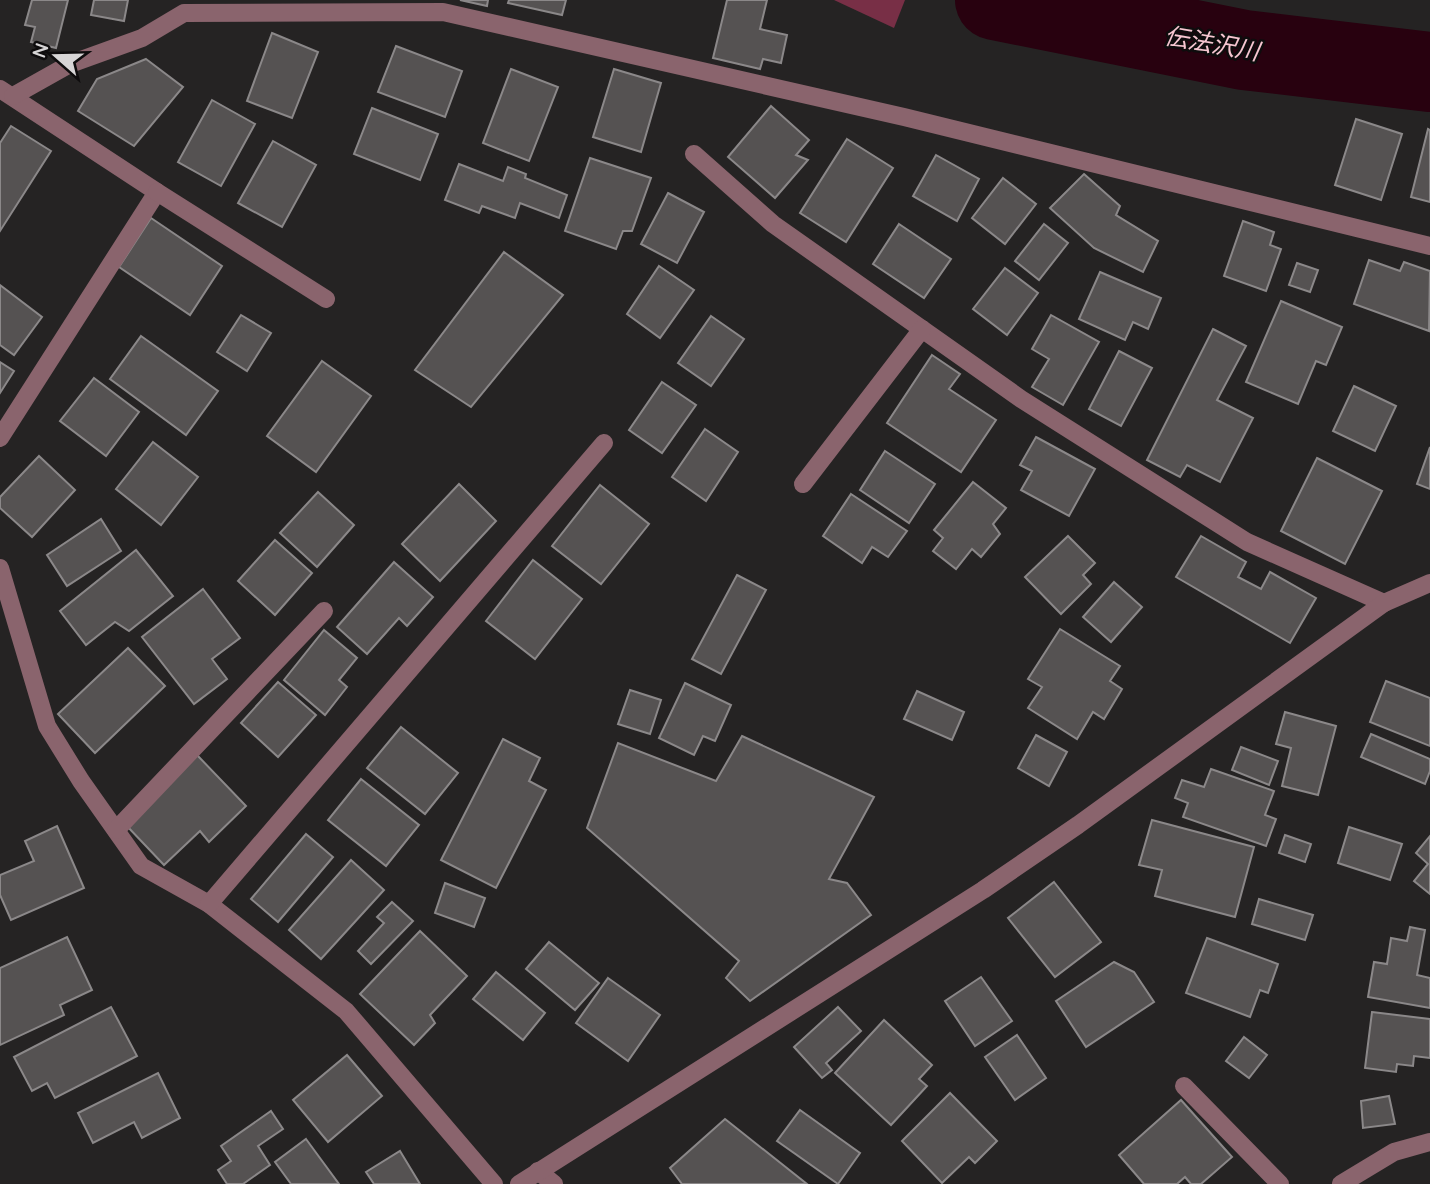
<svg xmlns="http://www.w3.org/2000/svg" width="1430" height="1184" font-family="Quicksand,'Noto Sans JP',sans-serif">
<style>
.green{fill:#782f46}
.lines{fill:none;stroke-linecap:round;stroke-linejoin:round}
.river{stroke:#28010f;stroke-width:80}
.building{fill:#555252;stroke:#8b8889;stroke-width:2}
.minor{stroke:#8a646d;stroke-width:18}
.labels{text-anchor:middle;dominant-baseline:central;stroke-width:5;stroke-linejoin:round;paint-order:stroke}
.water-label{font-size:24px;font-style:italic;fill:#f7c6d1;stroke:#0e0c0d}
</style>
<rect width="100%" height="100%" fill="#252323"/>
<polygon class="green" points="834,0 905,0 894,28"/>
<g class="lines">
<polyline class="river" points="995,0 1244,50 1430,72"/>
</g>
<g class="building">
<polygon points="32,0 68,0 56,48 31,42 35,27 25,25"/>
<polygon points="94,0 128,0 124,21 91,15"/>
<polygon points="460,0 488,0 487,6"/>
<polygon points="509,0 566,0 562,15 508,3"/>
<polygon points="727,0 767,0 760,29 787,35 781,63 763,59 760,69 713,58"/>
<polygon points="272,33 318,52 292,118 247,101"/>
<polygon points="396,46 462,71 445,117 378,92"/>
<polygon points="146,59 183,87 134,146 78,111 97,79"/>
<polygon points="511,69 558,87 529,161 483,143"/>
<polygon points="614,69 661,83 641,152 593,137"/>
<polygon points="212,100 255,124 221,186 178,162"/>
<polygon points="771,106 809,140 796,155 808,160 775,198 728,157"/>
<polygon points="372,108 438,134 420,180 354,154"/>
<polygon points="1356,119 1402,134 1381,200 1335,185"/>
<polygon points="11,126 51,151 0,231 0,143"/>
<polygon points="1428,129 1430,130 1430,202 1411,197"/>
<polygon points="847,139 893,168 846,242 800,213"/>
<polygon points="273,141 316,165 282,227 238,203"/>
<polygon points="936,155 979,179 957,221 913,196"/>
<polygon points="590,158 651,178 632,231 623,231 616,249 565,231"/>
<polygon points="459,164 503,181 508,167 526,174 525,178 567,195 559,218 520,203 515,218 482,206 479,213 445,200"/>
<polygon points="1084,174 1120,206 1116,215 1158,241 1143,272 1094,248 1050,208"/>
<polygon points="1003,178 1036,204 1005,244 972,218"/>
<polygon points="668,193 704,212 677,263 641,244"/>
<polygon points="151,218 222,266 190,315 119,267"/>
<polygon points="1243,221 1274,232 1270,245 1281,249 1266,291 1224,276"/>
<polygon points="899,224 951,259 924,298 873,264"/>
<polygon points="1044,224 1068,243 1039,280 1015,261"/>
<polygon points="504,252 563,295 471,407 415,370"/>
<polygon points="1369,260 1400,271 1404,262 1430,271 1429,331 1354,304"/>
<polygon points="1297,263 1318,270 1310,292 1289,285"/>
<polygon points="659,266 694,290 660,338 627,314"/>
<polygon points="1005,268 1038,293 1007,335 973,309"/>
<polygon points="1100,272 1161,298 1148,329 1133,322 1125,340 1079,319"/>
<polygon points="0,285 42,317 14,355 0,345"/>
<polygon points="1281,301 1342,327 1326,365 1316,361 1298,404 1246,382"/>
<polygon points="241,315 271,333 247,371 217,352"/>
<polygon points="1051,315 1099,342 1063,405 1032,387 1049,359 1032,349"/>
<polygon points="711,316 744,339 711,386 678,363"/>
<polygon points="1213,329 1246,346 1217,400 1253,418 1220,482 1187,465 1180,477 1147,460"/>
<polygon points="141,336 218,391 186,435 110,379"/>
<polygon points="1119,351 1152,368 1121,426 1089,409"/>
<polygon points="932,355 960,374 949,389 996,420 961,472 887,423"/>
<polygon points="322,361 371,396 316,472 267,436"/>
<polygon points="0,362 14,371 0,393"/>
<polygon points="94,378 139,412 106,456 60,421"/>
<polygon points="662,382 696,405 662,453 629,430"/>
<polygon points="1354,386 1396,406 1375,451 1333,431"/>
<polygon points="705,429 738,452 706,501 672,477"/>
<polygon points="1036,437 1095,469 1069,516 1021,490 1032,471 1020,465"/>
<polygon points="153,442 198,477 161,525 116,489"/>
<polygon points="1430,447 1430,489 1417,484"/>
<polygon points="885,451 935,484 909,523 860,490"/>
<polygon points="39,456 75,490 32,537 0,508 0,497"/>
<polygon points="1317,458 1382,491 1345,564 1281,531"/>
<polygon points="973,482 1006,508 993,524 1000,534 981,557 972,549 956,569 933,551 943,538 934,530"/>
<polygon points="459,484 496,521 440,581 402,544"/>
<polygon points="600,485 649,524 601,584 552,546"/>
<polygon points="318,492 354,525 317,567 280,533"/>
<polygon points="851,494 907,531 888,557 872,547 862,563 823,536"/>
<polygon points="101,519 121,551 67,586 47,555"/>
<polygon points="1068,536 1095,563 1083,575 1091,584 1061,614 1025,577"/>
<polygon points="1201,536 1246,562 1238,577 1261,589 1270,572 1316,598 1290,643 1176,577"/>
<polygon points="275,540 312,573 275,615 238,581"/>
<polygon points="136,550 173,596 129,631 115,622 86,645 60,611"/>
<polygon points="533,560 582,599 535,659 486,621"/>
<polygon points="394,562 433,597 407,626 399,618 367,654 337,627"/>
<polygon points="737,575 766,590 721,674 692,659"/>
<polygon points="1114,582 1142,607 1111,642 1083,617"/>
<polygon points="203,589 240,638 212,659 227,679 194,704 142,637"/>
<polygon points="1060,629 1120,666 1110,681 1122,689 1104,719 1093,712 1077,739 1028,708 1042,687 1028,679"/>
<polygon points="324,630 357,658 339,680 347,687 325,715 284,680"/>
<polygon points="128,648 165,686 95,753 58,714"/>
<polygon points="1386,681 1430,698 1430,746 1370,722"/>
<polygon points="278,682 316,715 278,757 241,723"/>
<polygon points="685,683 731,705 715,741 703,736 694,755 659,738"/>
<polygon points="630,690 661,700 650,734 618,724"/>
<polygon points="917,691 964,712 952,740 904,719"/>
<polygon points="1285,712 1336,726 1318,795 1282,786 1291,748 1276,744"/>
<polygon points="401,727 458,773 425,814 367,768"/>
<polygon points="1371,734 1430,759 1430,771 1425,784 1361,757"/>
<polygon points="1036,735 1067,752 1049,786 1018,768"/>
<polygon points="742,736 874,797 829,879 847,883 871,915 750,1001 726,978 739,961 587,828 618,743 716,781"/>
<polygon points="503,739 540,758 529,781 546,790 496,888 441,860"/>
<polygon points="1241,747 1278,761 1269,785 1232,770"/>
<polygon points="197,755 246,806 209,842 200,831 164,865 125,824"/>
<polygon points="1211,769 1274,791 1265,815 1276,819 1266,846 1183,817 1188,803 1175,798 1182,780 1204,787"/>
<polygon points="361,779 419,825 386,866 328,820"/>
<polygon points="1152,820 1254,847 1235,917 1155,896 1162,870 1139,865"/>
<polygon points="57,826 84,888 11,920 0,895 0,875 34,861 25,841"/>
<polygon points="1349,827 1402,844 1390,880 1338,863"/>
<polygon points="306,834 333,857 278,922 251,899"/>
<polygon points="1285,835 1311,844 1305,862 1279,853"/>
<polygon points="1430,836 1430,894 1414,881 1428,864 1416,853"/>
<polygon points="351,860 384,890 321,959 289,930"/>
<polygon points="1054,882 1101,942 1055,977 1008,918"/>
<polygon points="445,883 485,898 474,927 435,913"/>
<polygon points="1259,899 1313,915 1305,940 1252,924"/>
<polygon points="392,902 413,921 371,964 358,951 384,923 377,917"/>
<polygon points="1410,927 1425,930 1417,975 1430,978 1430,1008 1368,997 1374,962 1387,964 1391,938 1407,941"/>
<polygon points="420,931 467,976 430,1015 435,1023 414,1045 360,994"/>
<polygon points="67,937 92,990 60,1005 64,1015 0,1045 0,968"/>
<polygon points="1207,938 1278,964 1268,993 1260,990 1250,1017 1186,993"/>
<polygon points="549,942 599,983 575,1010 526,969"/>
<polygon points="1114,962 1134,972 1154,1002 1086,1047 1056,1001"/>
<polygon points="496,972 545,1013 523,1040 473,999"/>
<polygon points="981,977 1012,1021 975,1046 945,1001"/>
<polygon points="608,978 660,1015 628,1061 576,1023"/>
<polygon points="111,1007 137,1056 55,1098 47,1083 32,1091 14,1057"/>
<polygon points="838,1007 861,1031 826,1063 832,1070 822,1078 794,1047"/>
<polygon points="1372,1012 1430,1019 1430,1058 1414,1056 1413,1066 1397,1064 1396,1072 1365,1068"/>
<polygon points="884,1020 932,1065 919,1079 927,1086 891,1125 835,1073"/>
<polygon points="1017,1035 1046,1078 1015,1100 985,1057"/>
<polygon points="1244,1037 1267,1055 1249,1078 1226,1061"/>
<polygon points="347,1055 382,1096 328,1142 293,1100"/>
<polygon points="158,1073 180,1118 142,1138 134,1122 93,1143 78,1113"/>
<polygon points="950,1093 997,1141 975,1163 969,1157 942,1183 902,1141"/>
<polygon points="1389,1096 1395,1124 1363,1128 1361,1101"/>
<polygon points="1181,1100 1232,1157 1201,1184 1191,1184 1185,1177 1177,1184 1144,1184 1119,1155"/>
<polygon points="800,1110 860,1153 838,1184 777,1141"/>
<polygon points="271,1111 283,1129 258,1146 270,1165 243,1184 227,1184 218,1170 231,1161 221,1146"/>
<polygon points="725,1119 807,1184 682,1184 670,1168"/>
<polygon points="306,1139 339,1184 291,1184 275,1162"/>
<polygon points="400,1151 420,1184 374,1184 366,1172"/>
</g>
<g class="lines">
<g class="minor">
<polyline points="0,89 157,192 0,438"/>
<polyline points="13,96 70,64 142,38 184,13 443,12 904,117 1430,246"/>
<polyline points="694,154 773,224 1021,399 1247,542 1384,603"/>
<polyline points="157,192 326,299"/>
<polyline points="803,484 922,329"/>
<polyline points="0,568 47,726 81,781 141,866 209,904 346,1011 494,1184"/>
<polyline points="116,830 324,611"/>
<polyline points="209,904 604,443"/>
<polyline points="1184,1086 1280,1184"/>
<polyline points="538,1171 554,1184"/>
<polyline points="519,1184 983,890 1078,825 1384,603 1430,583"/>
<polyline points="1341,1184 1394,1152 1430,1142"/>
</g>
</g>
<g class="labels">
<g class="water-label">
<text transform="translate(1212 43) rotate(10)">伝法沢川</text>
</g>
</g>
<g transform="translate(56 56) rotate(290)" stroke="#0e0c0d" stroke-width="5" paint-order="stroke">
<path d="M0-5L12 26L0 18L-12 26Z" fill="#d7d5d6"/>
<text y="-10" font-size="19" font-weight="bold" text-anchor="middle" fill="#d7d5d6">N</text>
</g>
</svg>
